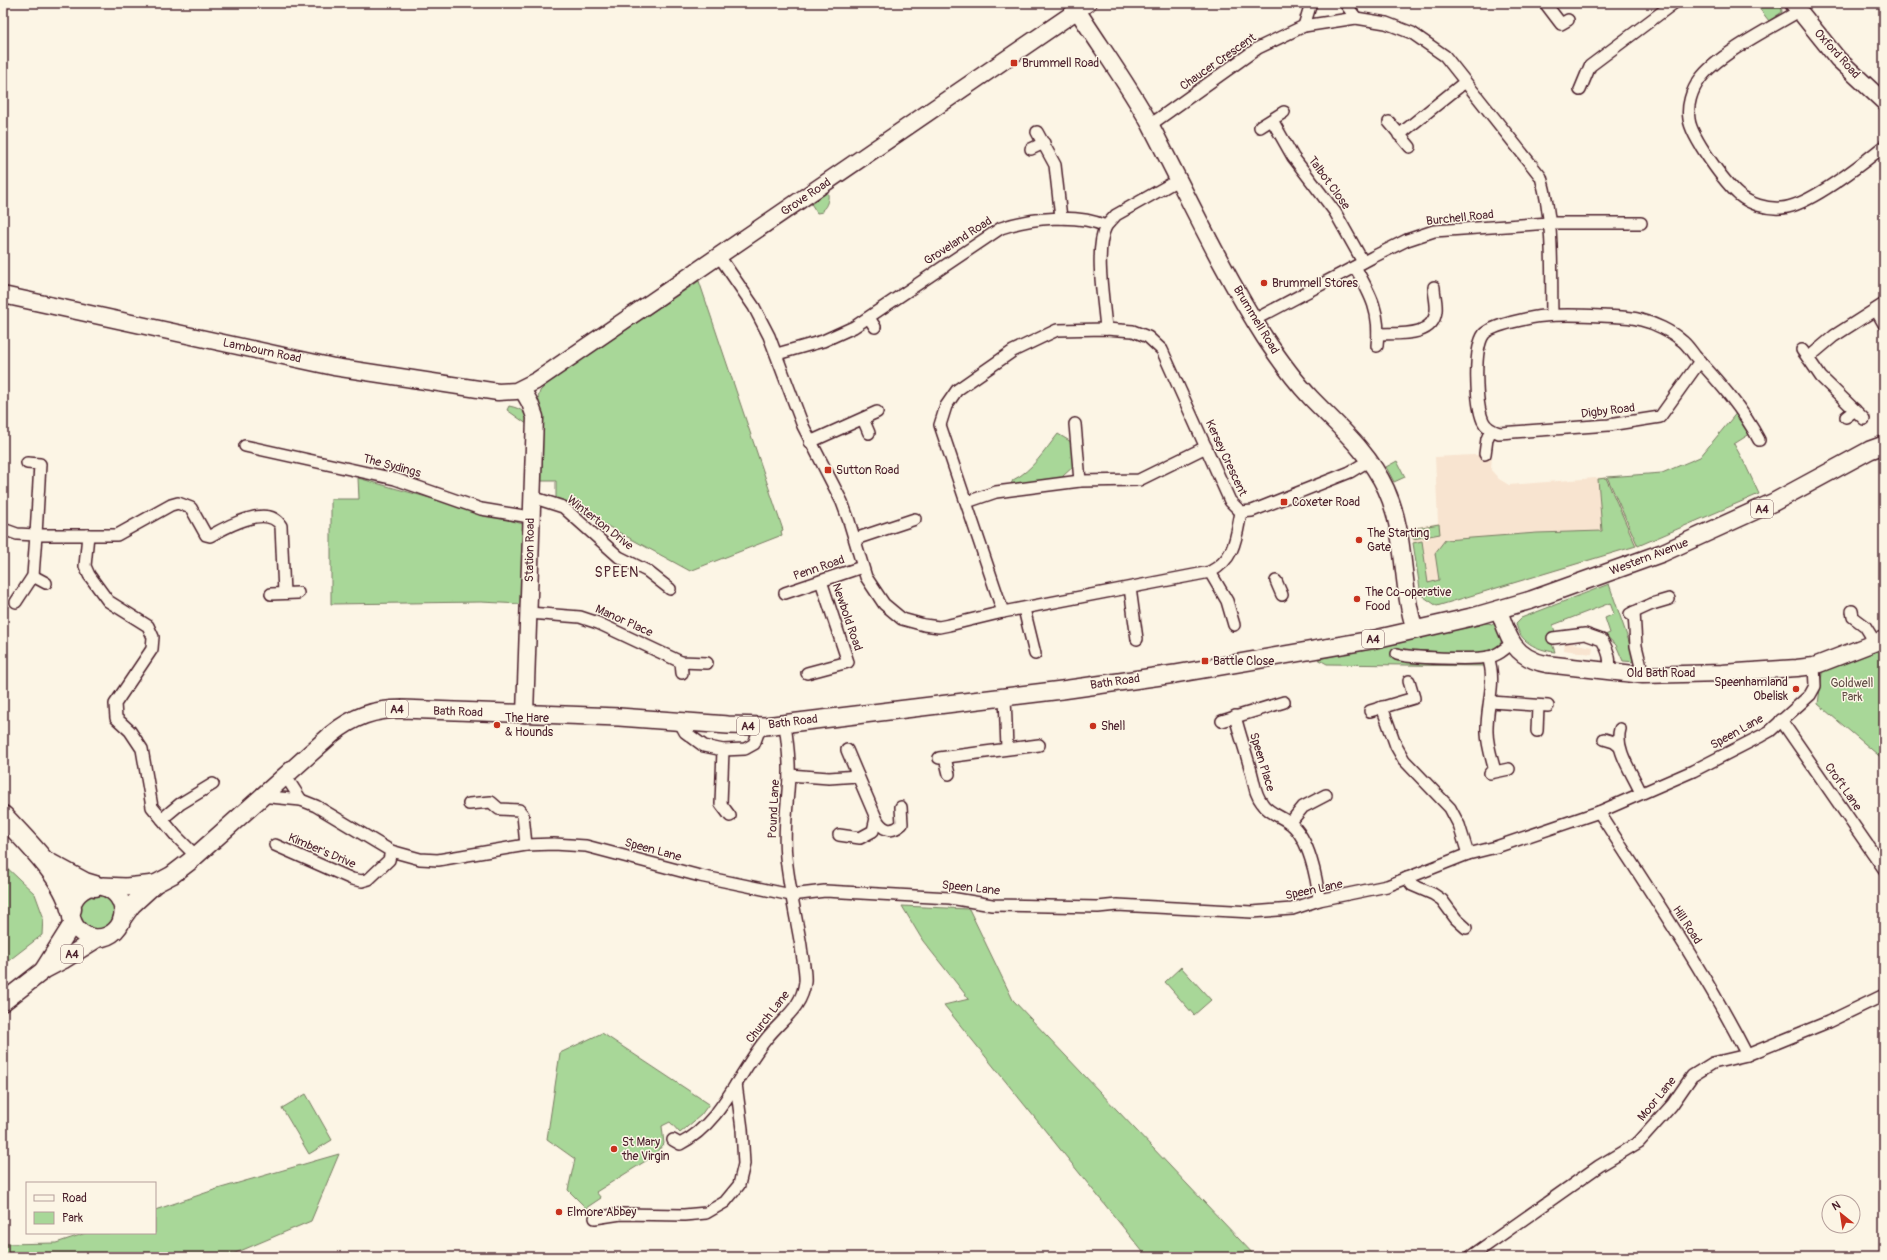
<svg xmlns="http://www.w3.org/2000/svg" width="1887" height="1260" font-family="Pangolin,sans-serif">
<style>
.built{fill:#f8e4d0}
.green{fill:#a8d798;stroke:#797b62}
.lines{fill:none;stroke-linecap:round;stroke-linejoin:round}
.street-casing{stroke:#4a1f2b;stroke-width:14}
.secondary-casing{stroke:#4a1f2b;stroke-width:19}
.primary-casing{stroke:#4a1f2b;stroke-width:20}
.highway-casing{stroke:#4a1f2b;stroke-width:23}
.street{stroke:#fcf5e5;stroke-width:11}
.secondary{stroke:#fcf5e5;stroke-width:16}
.primary{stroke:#fcf5e5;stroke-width:17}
.highway{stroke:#fcf5e5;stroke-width:20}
.poi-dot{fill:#c8321e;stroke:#fcf5e5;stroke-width:1.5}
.labels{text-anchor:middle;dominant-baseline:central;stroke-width:3;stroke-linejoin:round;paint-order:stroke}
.shield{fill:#fcf5e5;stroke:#7f5f63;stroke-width:1}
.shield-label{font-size:11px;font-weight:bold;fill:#4a1f2b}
.street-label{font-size:12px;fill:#4a1f2b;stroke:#fcf5e5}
.poi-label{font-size:12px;fill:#4a1f2b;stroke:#fcf5e5;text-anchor:start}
.park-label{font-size:12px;fill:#624d46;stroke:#fcf5e5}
.quarter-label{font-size:14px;letter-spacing:1px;fill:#4a1f2b;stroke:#fcf5e5}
</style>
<rect width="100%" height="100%" fill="#fcf5e5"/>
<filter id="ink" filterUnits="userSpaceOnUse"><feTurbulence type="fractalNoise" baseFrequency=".025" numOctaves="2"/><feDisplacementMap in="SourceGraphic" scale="8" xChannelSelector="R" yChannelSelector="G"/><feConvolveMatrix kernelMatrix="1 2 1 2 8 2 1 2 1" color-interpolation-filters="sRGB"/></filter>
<g filter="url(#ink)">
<g class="built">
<polygon points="1492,454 1491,470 1499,479 1509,485 1607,477 1638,546 1437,606 1421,595 1411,528 1438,523 1435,457"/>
<polygon points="1565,642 1593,647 1592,654 1564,650"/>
</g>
<g class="green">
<polygon points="1755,3 1781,3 1782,12 1769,21"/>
<path d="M 827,191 C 830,197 827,207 822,210 L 823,212 L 817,213 L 810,202 Z"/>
<polygon points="699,281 783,530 781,531 782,535 690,571 556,498 556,481 536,481 538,398 540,391 550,381"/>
<path d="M 509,406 C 524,409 525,413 531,427 L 507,410 Z"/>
<polygon points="1738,411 1753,432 1734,444 1746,466 1759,494 1638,546 1607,477 1662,473 1700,457"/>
<path d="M 1058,434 L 1073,443 L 1075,465 L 1063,476 L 1063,480 L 1011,484 L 1013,480 C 1032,471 1045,450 1058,434 Z"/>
<polygon points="1397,461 1405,477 1394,482 1386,467"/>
<polygon points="358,478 523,524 521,604 481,602 331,604 331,499 359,499"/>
<polygon points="1606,478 1636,546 1437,606 1421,595 1413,543 1422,541 1428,583 1439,580 1435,553 1445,540 1537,533 1602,531 1598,479"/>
<polygon points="1439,524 1440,534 1413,539 1411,529"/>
<path d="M 1609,584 L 1636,662 L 1623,661 L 1616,645 L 1605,635 L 1610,633 L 1605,618 L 1614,614 L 1610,603 L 1553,625 L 1556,636 L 1550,638 L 1555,652 C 1537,650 1519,642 1516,623 L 1521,618 Z"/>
<path d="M 1486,623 C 1518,626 1495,654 1485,666 L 1327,664 L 1318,659 Z"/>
<polygon points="1884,643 1884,760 1818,704 1823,666"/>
<polygon points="3,864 35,894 43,916 42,935 3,965"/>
<circle cx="96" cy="912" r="18"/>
<polygon points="902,906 969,909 1013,1000 1256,1257 1147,1257 944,1005 969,999 923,941"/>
<polygon points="1181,967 1211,1000 1194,1015 1165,982"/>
<polygon points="602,1033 709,1104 701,1115 680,1133 670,1122 662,1126 664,1144 652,1157 596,1192 601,1198 586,1208 568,1190 575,1159 547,1139 560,1053"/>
<polygon points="306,1094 332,1140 309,1154 282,1108"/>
<polygon points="339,1154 311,1221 226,1257 3,1257 3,1244 56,1243 86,1233 155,1233 155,1210 214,1190"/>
</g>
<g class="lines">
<g class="street-casing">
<g id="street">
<polyline points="1345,3 1356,18"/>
<polyline points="1545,3 1561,24 1568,20"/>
<path d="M 1799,11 C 1771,28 1718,54 1700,79 C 1691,91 1687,106 1689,119 C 1691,137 1725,183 1739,195 C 1750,204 1766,209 1781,208 C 1808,207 1863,163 1884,146"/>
<polyline points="1304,26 1311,3"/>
<polyline points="1580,90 1590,66 1674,3"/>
<polyline points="1272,120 1293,157 1335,212 1363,262"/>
<polyline points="1389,122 1410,147"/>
<path d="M 1150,125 L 1258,48 L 1304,26 L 1356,18 L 1386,23 L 1412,33 L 1445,56 L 1541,177 C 1554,222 1551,269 1552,315"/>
<polyline points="1260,127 1284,112"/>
<polyline points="1037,132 1055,165 1061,218"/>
<polyline points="1399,135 1465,82"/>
<polyline points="1031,149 1044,143"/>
<path d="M 1106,226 C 1094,250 1104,300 1106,329"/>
<path d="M 719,256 L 754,307 L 769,336 L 803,426 L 842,502 L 849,521 L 866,577 L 884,604 L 902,619 L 924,625 L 939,627 L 949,625 L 1003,612 L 1210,572 C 1235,559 1236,538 1241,512"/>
<path d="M 1355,267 C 1371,295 1381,313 1377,346"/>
<polyline points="1876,310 1884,324"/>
<polyline points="869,318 875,327"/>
<polyline points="1254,320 1373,257 1407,240 1434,231 1550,223 1641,223"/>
<path d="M 1378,334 C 1398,333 1433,338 1436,311 C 1437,304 1434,294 1434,287"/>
<polyline points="1802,350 1808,358"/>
<path d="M 777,354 L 823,341 L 854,327 L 1001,228 C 1030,218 1077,213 1106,226 L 1116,215 L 1178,180"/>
<path d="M 1700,361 L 1660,417 L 1609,425 L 1499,433 C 1493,431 1486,428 1483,421 C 1476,405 1473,349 1484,334 C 1492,325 1532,317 1544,316 C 1564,314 1582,315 1602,316 C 1615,317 1628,316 1641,320 C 1654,323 1671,331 1681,340 C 1687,344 1691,351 1695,356 C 1719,382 1743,409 1759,440"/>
<polyline points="1846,417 1855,410"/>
<polyline points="863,419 869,433"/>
<polyline points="1864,419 1821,377 1808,358 1834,336 1884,304"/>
<polyline points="1075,424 1080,481"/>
<polyline points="810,442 877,412"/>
<polyline points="245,446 395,479 481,509 530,517"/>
<polyline points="1485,454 1487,439 1491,430"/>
<path d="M 27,463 L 40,464 L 36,535 L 117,535 L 171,505 L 178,503 L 191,508 L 206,535 L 210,536 C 226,527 268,503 281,526 L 284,593"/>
<polyline points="532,497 563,507 619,557 647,571 670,589"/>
<polyline points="967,502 996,492 1080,481 1139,480 1206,447"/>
<polyline points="1241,512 1252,511 1350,472 1370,460"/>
<polyline points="3,529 17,534 36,535 33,576 16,602"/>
<polyline points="88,535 85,566 89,575 108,601 148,626 153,637 152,649 115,704 116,718 130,731 142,749 152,807 176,836 196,856"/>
<polyline points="855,539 915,519"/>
<polyline points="1210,572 1227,601 1234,625"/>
<polyline points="33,576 46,583"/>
<polyline points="1276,581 1282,595"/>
<polyline points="1130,588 1137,639"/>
<polyline points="785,593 862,567"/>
<polyline points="271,594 298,593"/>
<polyline points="1024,609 1035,654"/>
<polyline points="1852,611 1853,617 1865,626 1875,642"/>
<polyline points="1003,612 940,425 946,406 957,390 1013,351 1057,330 1106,329 1133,331 1148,337 1162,350 1230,501 1241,512"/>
<polyline points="1634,612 1636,646 1643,675"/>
<polyline points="529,613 580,617 598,623 681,662 707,663"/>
<polyline points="1630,614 1652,604 1669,599"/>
<path d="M 1553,638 L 1585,634 L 1602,640 C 1608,651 1612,660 1608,672"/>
<path d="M 1397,654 C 1409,658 1475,660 1488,657 C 1497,656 1505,649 1512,643"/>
<path d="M 1488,657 C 1497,682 1486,706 1487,732 C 1487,745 1492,759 1495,771"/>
<polyline points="681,662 682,673"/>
<polyline points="807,673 848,662 821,581"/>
<polyline points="1005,697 1007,748"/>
<polyline points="1491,702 1548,706"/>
<polyline points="1382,707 1396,746 1404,760 1450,808 1459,825 1468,854"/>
<polyline points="1370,711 1414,698 1409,681"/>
<path d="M 1235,716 C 1240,736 1247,755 1252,775 C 1255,786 1255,794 1262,803 C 1268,813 1283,817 1291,824 C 1309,839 1317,878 1319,900"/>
<polyline points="1781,720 1884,869"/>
<polyline points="679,721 685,732 704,746 723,750 745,749 754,744 758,733 765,726"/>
<polyline points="1222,721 1284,702"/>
<path d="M 1620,729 C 1614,749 1633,774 1641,793"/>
<polyline points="1537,731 1538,706"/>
<polyline points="1604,739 1614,742 1619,746"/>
<polyline points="723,750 721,804 730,816"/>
<polyline points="847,750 858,776"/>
<polyline points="939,758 1039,745"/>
<polyline points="945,758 949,774"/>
<polyline points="1490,773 1509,769"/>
<polyline points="285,775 301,800"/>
<polyline points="789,775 829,778 858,776 876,818 873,831 860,838 839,835"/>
<polyline points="260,796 301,800 316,806 391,851 420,859 438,860 526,845 554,844 586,846 700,876 791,895 825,891 950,898 992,905 1098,907 1117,905 1252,912 1292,909 1319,900 1387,886 1468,854 1496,847 1599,812 1693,771 1761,736 1770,731 1810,695 1815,686 1814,666"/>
<polyline points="469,804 491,802 499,809 519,810 523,815 526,845"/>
<path d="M 1599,812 C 1650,892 1704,970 1747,1055"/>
<path d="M 876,818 C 882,830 891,834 902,824 L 901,807"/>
<polyline points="162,819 180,804 213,784"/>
<polyline points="1290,823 1303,807 1326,795"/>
<polyline points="275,845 352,879 362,881 369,879 389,860 391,851"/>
<polyline points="1407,878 1412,885 1433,894 1442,900 1456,919 1466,928"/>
<path d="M 673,1140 L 680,1144 C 722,1123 738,1073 767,1038 C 782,1019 802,1008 805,982 C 806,971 802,957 801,946 C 796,916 789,887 786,857 C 783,829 788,802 789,775 C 790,758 787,741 785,724"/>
<polyline points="595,1218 621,1214 684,1215 706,1213 725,1202 739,1185 744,1164 742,1129 736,1084"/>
<polyline points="1470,1257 1599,1166 1639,1142 1672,1105 1692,1076 1713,1063 1747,1055 1828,1022 1884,995"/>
</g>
</g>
<g class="secondary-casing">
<g id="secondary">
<polyline points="1793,3 1838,59 1884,102"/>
<path d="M 1077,10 C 1102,49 1129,86 1151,126 C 1188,197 1222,271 1265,338 C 1279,359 1294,380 1311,398 C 1339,427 1369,452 1386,489 C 1407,535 1400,584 1415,630"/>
<polyline points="3,295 334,367 498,392 516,391 536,381 1088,3"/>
<polyline points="522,389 530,403 535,417 525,714"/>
<path d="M 1499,610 C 1508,638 1515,658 1546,664 L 1643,675 L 1722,673 L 1797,668 L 1814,666 L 1884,639"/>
</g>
</g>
<g class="primary-casing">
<g id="primary">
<polyline points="103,886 126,887 155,884"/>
<circle cx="97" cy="912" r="26"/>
<path d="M 122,919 L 132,905 L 155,884 L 172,875 L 189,862 L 332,734 C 353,717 374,709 402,709 L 619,717 L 728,725 L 765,726 L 1062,690 L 1175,674 L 1371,640 L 1476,616 L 1531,600 L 1662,553 L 1774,502 L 1870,450 L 1884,445"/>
<polyline points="44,969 73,923"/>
<polyline points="3,1002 44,970 63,960 98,938"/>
</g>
</g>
<g class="highway-casing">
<g id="highway">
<path d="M 3,816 C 25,840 64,877 71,909"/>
<polyline points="48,863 85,883 95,886"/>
</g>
</g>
<use href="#street" class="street"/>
<use href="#secondary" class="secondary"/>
<use href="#primary" class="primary"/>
<use href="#highway" class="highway"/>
</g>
</g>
<g class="poi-dot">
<rect x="1010" y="59" width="8" height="8" rx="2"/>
<circle cx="1264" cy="283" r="4"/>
<rect x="824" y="466" width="8" height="8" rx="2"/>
<rect x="1280" y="498" width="8" height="8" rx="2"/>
<circle cx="1359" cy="540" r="4"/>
<circle cx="1357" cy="599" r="4"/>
<rect x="1201" y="657" width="8" height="8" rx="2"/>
<circle cx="1796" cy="689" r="4"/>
<circle cx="497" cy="725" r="4"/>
<circle cx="1093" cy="726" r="4"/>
<circle cx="614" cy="1149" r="4"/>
<circle cx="559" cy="1212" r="4"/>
</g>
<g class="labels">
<g class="shield">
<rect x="1751" y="500" width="22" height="18" rx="3"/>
<rect x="1362" y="630" width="22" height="18" rx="3"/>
<rect x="386" y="700" width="22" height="18" rx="3"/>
<rect x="737" y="717" width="22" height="18" rx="3"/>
<rect x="61" y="945" width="22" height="18" rx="3"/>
</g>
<g class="shield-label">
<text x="1762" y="509">A4</text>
<text x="1373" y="639">A4</text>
<text x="397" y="709">A4</text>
<text x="748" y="726">A4</text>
<text x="72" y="954">A4</text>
</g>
<g class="street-label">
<text transform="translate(1837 54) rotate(48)">Oxford Road</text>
<text transform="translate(1218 62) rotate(-35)">Chaucer Crescent</text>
<text transform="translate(1329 183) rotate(54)">Talbot Close</text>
<text transform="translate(806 197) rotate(-34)">Grove Road</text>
<text transform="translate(1460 218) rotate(-6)">Burchell Road</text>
<text transform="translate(958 241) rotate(-33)">Groveland Road</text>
<text transform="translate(1256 320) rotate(59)">Brummell Road</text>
<text transform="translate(262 351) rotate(12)">Lambourn Road</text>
<text transform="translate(1608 411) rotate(-7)">Digby Road</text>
<text transform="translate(1226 458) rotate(65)">Kersey Crescent</text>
<text transform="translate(392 466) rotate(15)">The Sydings</text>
<text transform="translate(600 523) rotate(38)">Winterton Drive</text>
<text transform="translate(530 550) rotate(-89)">Station Road</text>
<text transform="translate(1649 557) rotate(-21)">Western Avenue</text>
<text transform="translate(819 568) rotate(-19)">Penn Road</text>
<text transform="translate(847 617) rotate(71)">Newbold Road</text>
<text transform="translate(624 621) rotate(24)">Manor Place</text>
<text x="1661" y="673">Old Bath Road</text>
<text transform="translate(1115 682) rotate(-8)">Bath Road</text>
<text transform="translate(458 712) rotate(2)">Bath Road</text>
<text transform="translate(793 722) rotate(-7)">Bath Road</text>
<text transform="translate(1737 732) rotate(-29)">Speen Lane</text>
<text transform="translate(1262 762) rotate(73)">Speen Place</text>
<text transform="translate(1843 787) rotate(55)">Croft Lane</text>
<text transform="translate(774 809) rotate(-87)">Pound Lane</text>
<text transform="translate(653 850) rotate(15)">Speen Lane</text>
<text transform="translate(322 851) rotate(23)">Kimber's Drive</text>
<text transform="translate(971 888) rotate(6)">Speen Lane</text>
<text transform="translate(1314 890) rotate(-12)">Speen Lane</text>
<text transform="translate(1687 925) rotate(57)">Hill Road</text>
<text transform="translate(768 1017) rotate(-52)">Church Lane</text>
<text transform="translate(1657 1099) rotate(-51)">Moor Lane</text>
</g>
<g class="poi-label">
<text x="1022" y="63">Brummell Road</text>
<text x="1272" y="283">Brummell Stores</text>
<text x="836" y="470">Sutton Road</text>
<text x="1292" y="502">Coxeter Road</text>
<text x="1367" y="533">The Starting<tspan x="1367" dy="14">Gate</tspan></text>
<text x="1365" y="592">The Co-operative<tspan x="1365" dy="14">Food</tspan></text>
<text x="1213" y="661">Battle Close</text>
<text x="1788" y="682" text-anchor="end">Speenhamland<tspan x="1788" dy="14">Obelisk</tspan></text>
<text x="505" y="718">The Hare<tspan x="505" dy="14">&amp; Hounds</tspan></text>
<text x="1101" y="726">Shell</text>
<text x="622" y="1142">St Mary<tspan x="622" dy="14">the Virgin</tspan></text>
<text x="567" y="1212">Elmore Abbey</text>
</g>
<g class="park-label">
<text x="1852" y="683">Goldwell<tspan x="1852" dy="14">Park</tspan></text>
</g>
<g class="quarter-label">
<text x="617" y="572">SPEEN</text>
</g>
</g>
<rect width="1887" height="1260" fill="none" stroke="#fcf5e5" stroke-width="16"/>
<rect x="8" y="8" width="1871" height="1244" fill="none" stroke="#4a1f2b" stroke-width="1.5" filter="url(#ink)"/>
<rect x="26" y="1182" width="130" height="52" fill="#fcf5e5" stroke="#b59f9b"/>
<rect x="34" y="1195" width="20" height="6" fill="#fcf5e5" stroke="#b59f9b"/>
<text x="62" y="1202" font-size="12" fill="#4a1f2b">Road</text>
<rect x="34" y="1212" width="20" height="12" fill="#a8d798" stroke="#b59f9b"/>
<text x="62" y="1222" font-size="12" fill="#4a1f2b">Park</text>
<g transform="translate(1841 1214) rotate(330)"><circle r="19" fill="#fcf5e5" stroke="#b59f9b"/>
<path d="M0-3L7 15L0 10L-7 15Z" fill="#c8321e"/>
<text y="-6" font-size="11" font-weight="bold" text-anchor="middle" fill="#4a1f2b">N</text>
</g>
</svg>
